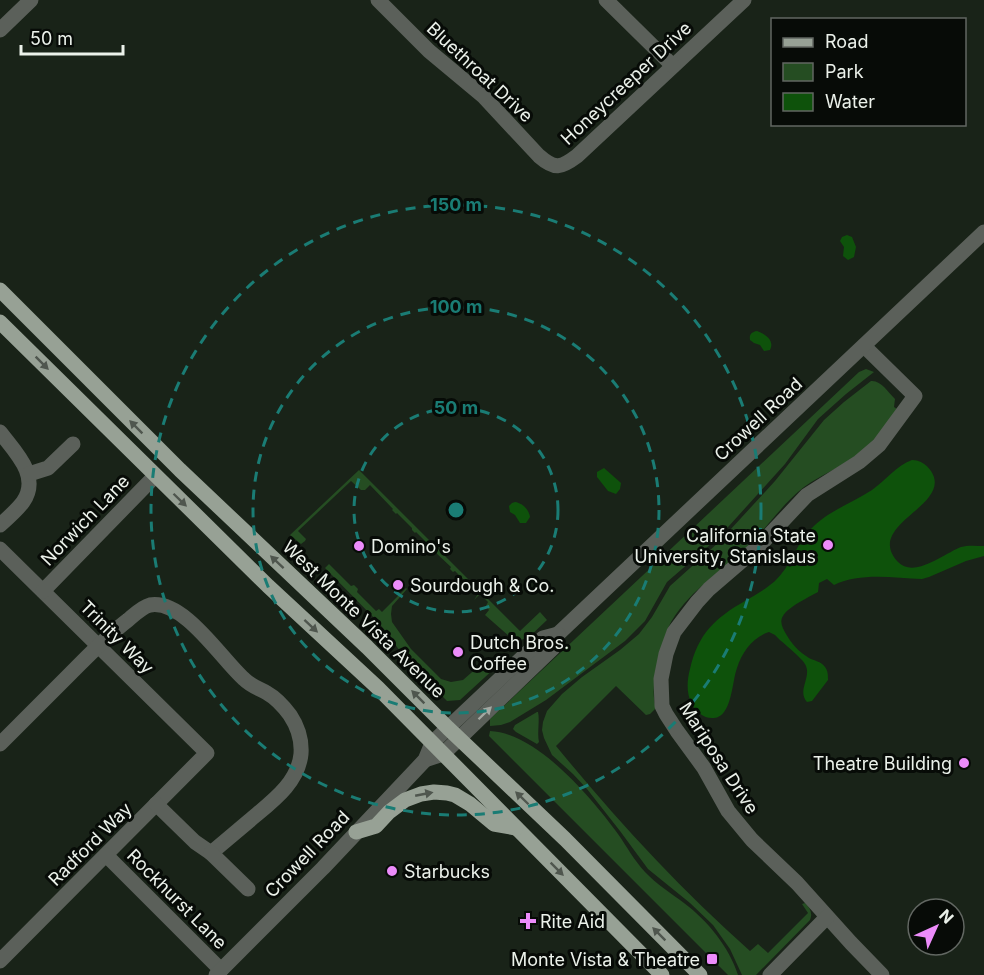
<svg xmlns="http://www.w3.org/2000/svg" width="984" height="975" font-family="Inter,sans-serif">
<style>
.green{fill:#254d22}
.water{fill:#0e520b}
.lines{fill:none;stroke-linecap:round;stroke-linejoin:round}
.minor{stroke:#5b605a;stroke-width:15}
.major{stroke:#97a195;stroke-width:15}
.oneway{fill:#4f564e}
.oneway2{fill:#a3a8a2}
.ring{fill:none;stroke:#1a7c74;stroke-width:3;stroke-dasharray:10 8}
.poi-dot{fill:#ec8cfa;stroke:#070b07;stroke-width:2}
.labels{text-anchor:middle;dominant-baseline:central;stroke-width:6;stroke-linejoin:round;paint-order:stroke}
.street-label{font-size:18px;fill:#ebf1ea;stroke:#070b07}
.poi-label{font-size:18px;fill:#ebf1ea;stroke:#070b07;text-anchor:start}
.centre{fill:#1a7c74;stroke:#070b07;stroke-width:3}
.ring-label{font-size:18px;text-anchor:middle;font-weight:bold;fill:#1a7c74;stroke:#070b07;stroke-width:6;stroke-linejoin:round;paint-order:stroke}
</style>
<rect width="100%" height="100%" fill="#192318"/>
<g class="green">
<polygon points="866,369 874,372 846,394 818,419 785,464 719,537 667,582 645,621 625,641 546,700 510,722 501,725 490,726 490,719 859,372"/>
<path d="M 871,381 C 881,380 888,392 895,399 L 894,407 L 897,409 C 887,422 878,437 866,448 C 848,465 823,473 804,487 C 782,504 767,528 747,547 C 720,573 685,593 668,628 C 664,638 662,648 659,659 C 655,675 651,692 656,708 L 650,714 L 646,715 L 616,686 L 556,746 C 616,819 679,888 750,951 L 758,944 L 768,953 L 808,913 L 802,904 L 805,903 C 810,908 813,913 810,920 L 756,975 L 742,975 L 730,949 L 713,925 L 690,903 L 648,869 L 620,831 L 587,789 L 573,774 L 552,755 L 544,738 L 542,730 L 543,722 L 547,711 L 562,694 L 582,677 L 620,650 L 639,634 L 652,617 L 670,586 L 719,542 L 775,481 L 824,420 L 844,402 Z"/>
<polygon points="359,470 520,631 540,612 547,620 527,639 523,639 518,644 485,615 489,610 486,606 488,602 480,594 474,600 478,594 474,590 473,591 469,587 470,586 455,571 453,572 450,569 451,567 435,552 434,552 431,549 432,548 416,532 415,533 412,530 412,528 397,513 396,514 392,510 393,509 370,485 365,490 361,490 351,481 298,531 306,539 305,541 301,544 290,535"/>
<polygon points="329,564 351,586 354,585 358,589 357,592 376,611 379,609 382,612 406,588 407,589 392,606 391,614 392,622 411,649 441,679 451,682 463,680 487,659 496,667 460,700 447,701 406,659 379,623 325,568"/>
<path d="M 537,712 L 538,712 C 540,720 537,732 539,742 L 537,744 L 516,732 L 513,729 L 515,725 Z"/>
<path d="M 490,731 C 537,733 592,798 618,834 C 627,847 634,860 645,872 C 656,884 671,893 684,903 C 708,921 729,947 738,975 L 728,975 L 489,736 Z"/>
</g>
<g class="water">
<polygon points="847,235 852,237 856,247 854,257 848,260 843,256 844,247 840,241 842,237"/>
<path d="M 757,331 C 765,334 775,340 770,350 L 764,351 L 760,345 L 754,343 L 750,340 C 749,334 752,332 757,331 Z"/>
<path d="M 912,460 C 920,460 926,464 931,471 C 954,506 863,524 898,562 C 914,579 945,553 961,547 C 968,545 977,546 984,546 L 984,556 L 966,561 L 929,577 L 922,579 C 894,578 860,572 834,585 L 827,579 L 819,583 L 818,592 C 809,597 788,607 783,616 C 779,622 783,629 786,634 C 791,643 799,652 809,658 C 814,661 821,661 825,667 C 828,671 828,675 828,680 L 812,701 L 807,702 C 797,691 811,678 806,666 C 803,658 782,643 775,635 L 769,632 C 753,637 742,652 737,668 C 732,681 732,717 714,718 C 704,719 696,712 692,704 C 686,694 687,680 690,669 C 698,634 715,618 745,601 C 755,595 766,589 775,581 C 791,566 796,544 811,529 C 828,511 852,503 872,490 C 886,480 896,466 912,460 Z"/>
<polygon points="604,468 621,483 620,489 616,494 608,491 597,477 597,472"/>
<path d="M 515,502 C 522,503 529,509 530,517 L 526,523 L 520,523 L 515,515 L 510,512 L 509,506 L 512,503 Z"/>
</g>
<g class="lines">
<g class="minor">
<path d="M 378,0 L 429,51 L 483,96 L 539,156 C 555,170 561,168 577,156 L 744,0"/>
<polyline points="606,0 673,66"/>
<polyline points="0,30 31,0"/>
<polyline points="864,346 915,396 879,445 859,462 807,495 759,546 709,589 697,602 674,632 666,654 661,679 662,706 666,714 677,731 704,768 728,811 752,840 797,883 851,943 882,975"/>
<path d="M 0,432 C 15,452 41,476 23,502 C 17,510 8,518 0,525"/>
<polyline points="29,474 48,468 73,444"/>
<polyline points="0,549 207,753 0,961"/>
<polyline points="43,591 155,476"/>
<path d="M 0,744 C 24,720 47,697 71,673 C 89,655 107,636 128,620 C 134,615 142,607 150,605 C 184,599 222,660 244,679 C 252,687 259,688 267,693 C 276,698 284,707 290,715 C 298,727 302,740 301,754 C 298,784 270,803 249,821 C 236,832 224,842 211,853 L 195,842 L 156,804"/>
<polyline points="425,760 443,754 553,648 558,634 984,232"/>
<polyline points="211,853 248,889"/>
<polyline points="106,855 221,970"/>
<polyline points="216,975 323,868 425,760 432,743 543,638 558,634"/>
<polyline points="770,975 827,917"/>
</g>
<g class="major">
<polyline points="0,290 180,470 367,647 448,728 565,839 700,975"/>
<polyline points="0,322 268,586 378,688 662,975"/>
<polyline points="356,832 376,826 389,812 405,800 421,794 434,792 447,793 455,795 470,804 494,824 516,828"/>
</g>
</g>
<defs><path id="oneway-solid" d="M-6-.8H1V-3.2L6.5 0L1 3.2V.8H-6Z" transform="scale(1.5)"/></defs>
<g class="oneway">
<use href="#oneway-solid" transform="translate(42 363) rotate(45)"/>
<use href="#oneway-solid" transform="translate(136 427) rotate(-135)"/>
<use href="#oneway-solid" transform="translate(180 500) rotate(44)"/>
<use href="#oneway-solid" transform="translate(277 562) rotate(-137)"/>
<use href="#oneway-solid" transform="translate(311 626) rotate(43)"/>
<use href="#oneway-solid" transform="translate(418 697) rotate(-135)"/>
<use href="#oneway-solid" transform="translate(424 794) rotate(-11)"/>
<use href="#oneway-solid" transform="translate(522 798) rotate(-136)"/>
<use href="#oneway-solid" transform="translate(557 869) rotate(45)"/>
<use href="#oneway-solid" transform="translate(659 934) rotate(-135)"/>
</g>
<use class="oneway2" href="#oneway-solid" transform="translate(485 713) rotate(-44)"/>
<g class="ring">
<circle cx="456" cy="510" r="102"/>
<circle cx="456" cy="510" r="203"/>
<circle cx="456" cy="510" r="305"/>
</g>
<g class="poi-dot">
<circle cx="828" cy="545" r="6"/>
<circle cx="359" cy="546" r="6"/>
<circle cx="398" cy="585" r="6"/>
<circle cx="458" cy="652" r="6"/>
<circle cx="964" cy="763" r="6"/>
<circle cx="392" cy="871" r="6"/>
<path d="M525 912h6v6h6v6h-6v6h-6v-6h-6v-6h6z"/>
<rect x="706" y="953" width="12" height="12" rx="3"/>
</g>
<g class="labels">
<g class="street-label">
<text transform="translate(480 72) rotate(43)">Bluethroat Drive</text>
<text transform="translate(626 83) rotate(-43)">Honeycreeper Drive</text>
<text transform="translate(758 419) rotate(-43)">Crowell Road</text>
<text transform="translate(85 520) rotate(-46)">Norwich Lane</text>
<text transform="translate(364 619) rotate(44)">West Monte Vista Avenue</text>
<text transform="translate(117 637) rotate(45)">Trinity Way</text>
<text transform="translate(719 758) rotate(57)">Mariposa Drive</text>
<text transform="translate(90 844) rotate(-45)">Radford Way</text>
<text transform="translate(307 854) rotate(-46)">Crowell Road</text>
<text transform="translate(177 899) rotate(45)">Rockhurst Lane</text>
</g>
<g class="poi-label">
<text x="816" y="535" text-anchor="end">California State<tspan x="816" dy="21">University, Stanislaus</tspan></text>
<text x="371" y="546">Domino's</text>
<text x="410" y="585">Sourdough &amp; Co.</text>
<text x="470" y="642">Dutch Bros.<tspan x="470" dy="21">Coffee</tspan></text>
<text x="952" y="763" text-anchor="end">Theatre Building</text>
<text x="404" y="871">Starbucks</text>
<text x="540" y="921">Rite Aid</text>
<text x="700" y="959" text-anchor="end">Monte Vista &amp; Theatre</text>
</g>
</g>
<circle cx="456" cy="510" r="9" class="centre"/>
<g class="ring-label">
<text x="456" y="211">150 m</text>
<text x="456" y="313">100 m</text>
<text x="456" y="414">50 m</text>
</g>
<rect x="771" y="18" width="195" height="108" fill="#070b07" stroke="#626762" stroke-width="1.5"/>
<rect x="783" y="38" width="30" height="9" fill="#97a195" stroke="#626762" stroke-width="1.5"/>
<text x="825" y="48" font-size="18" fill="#ebf1ea">Road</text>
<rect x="783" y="63" width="30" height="18" fill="#254d22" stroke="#626762" stroke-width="1.5"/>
<text x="825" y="78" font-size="18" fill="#ebf1ea">Park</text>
<rect x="783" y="93" width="30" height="18" fill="#0e520b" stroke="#626762" stroke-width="1.5"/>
<text x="825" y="108" font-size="18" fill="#ebf1ea">Water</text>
<g transform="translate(936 927) rotate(45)"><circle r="28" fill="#070b07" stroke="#626762" stroke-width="1.5"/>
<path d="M0-4.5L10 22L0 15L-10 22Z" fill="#ec8cfa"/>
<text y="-9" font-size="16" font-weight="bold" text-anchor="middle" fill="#ebf1ea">N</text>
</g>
<path d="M21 45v9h102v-9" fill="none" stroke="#ebf1ea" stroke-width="3"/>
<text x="30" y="45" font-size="18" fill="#ebf1ea" stroke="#070b07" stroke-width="4.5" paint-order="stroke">50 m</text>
</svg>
